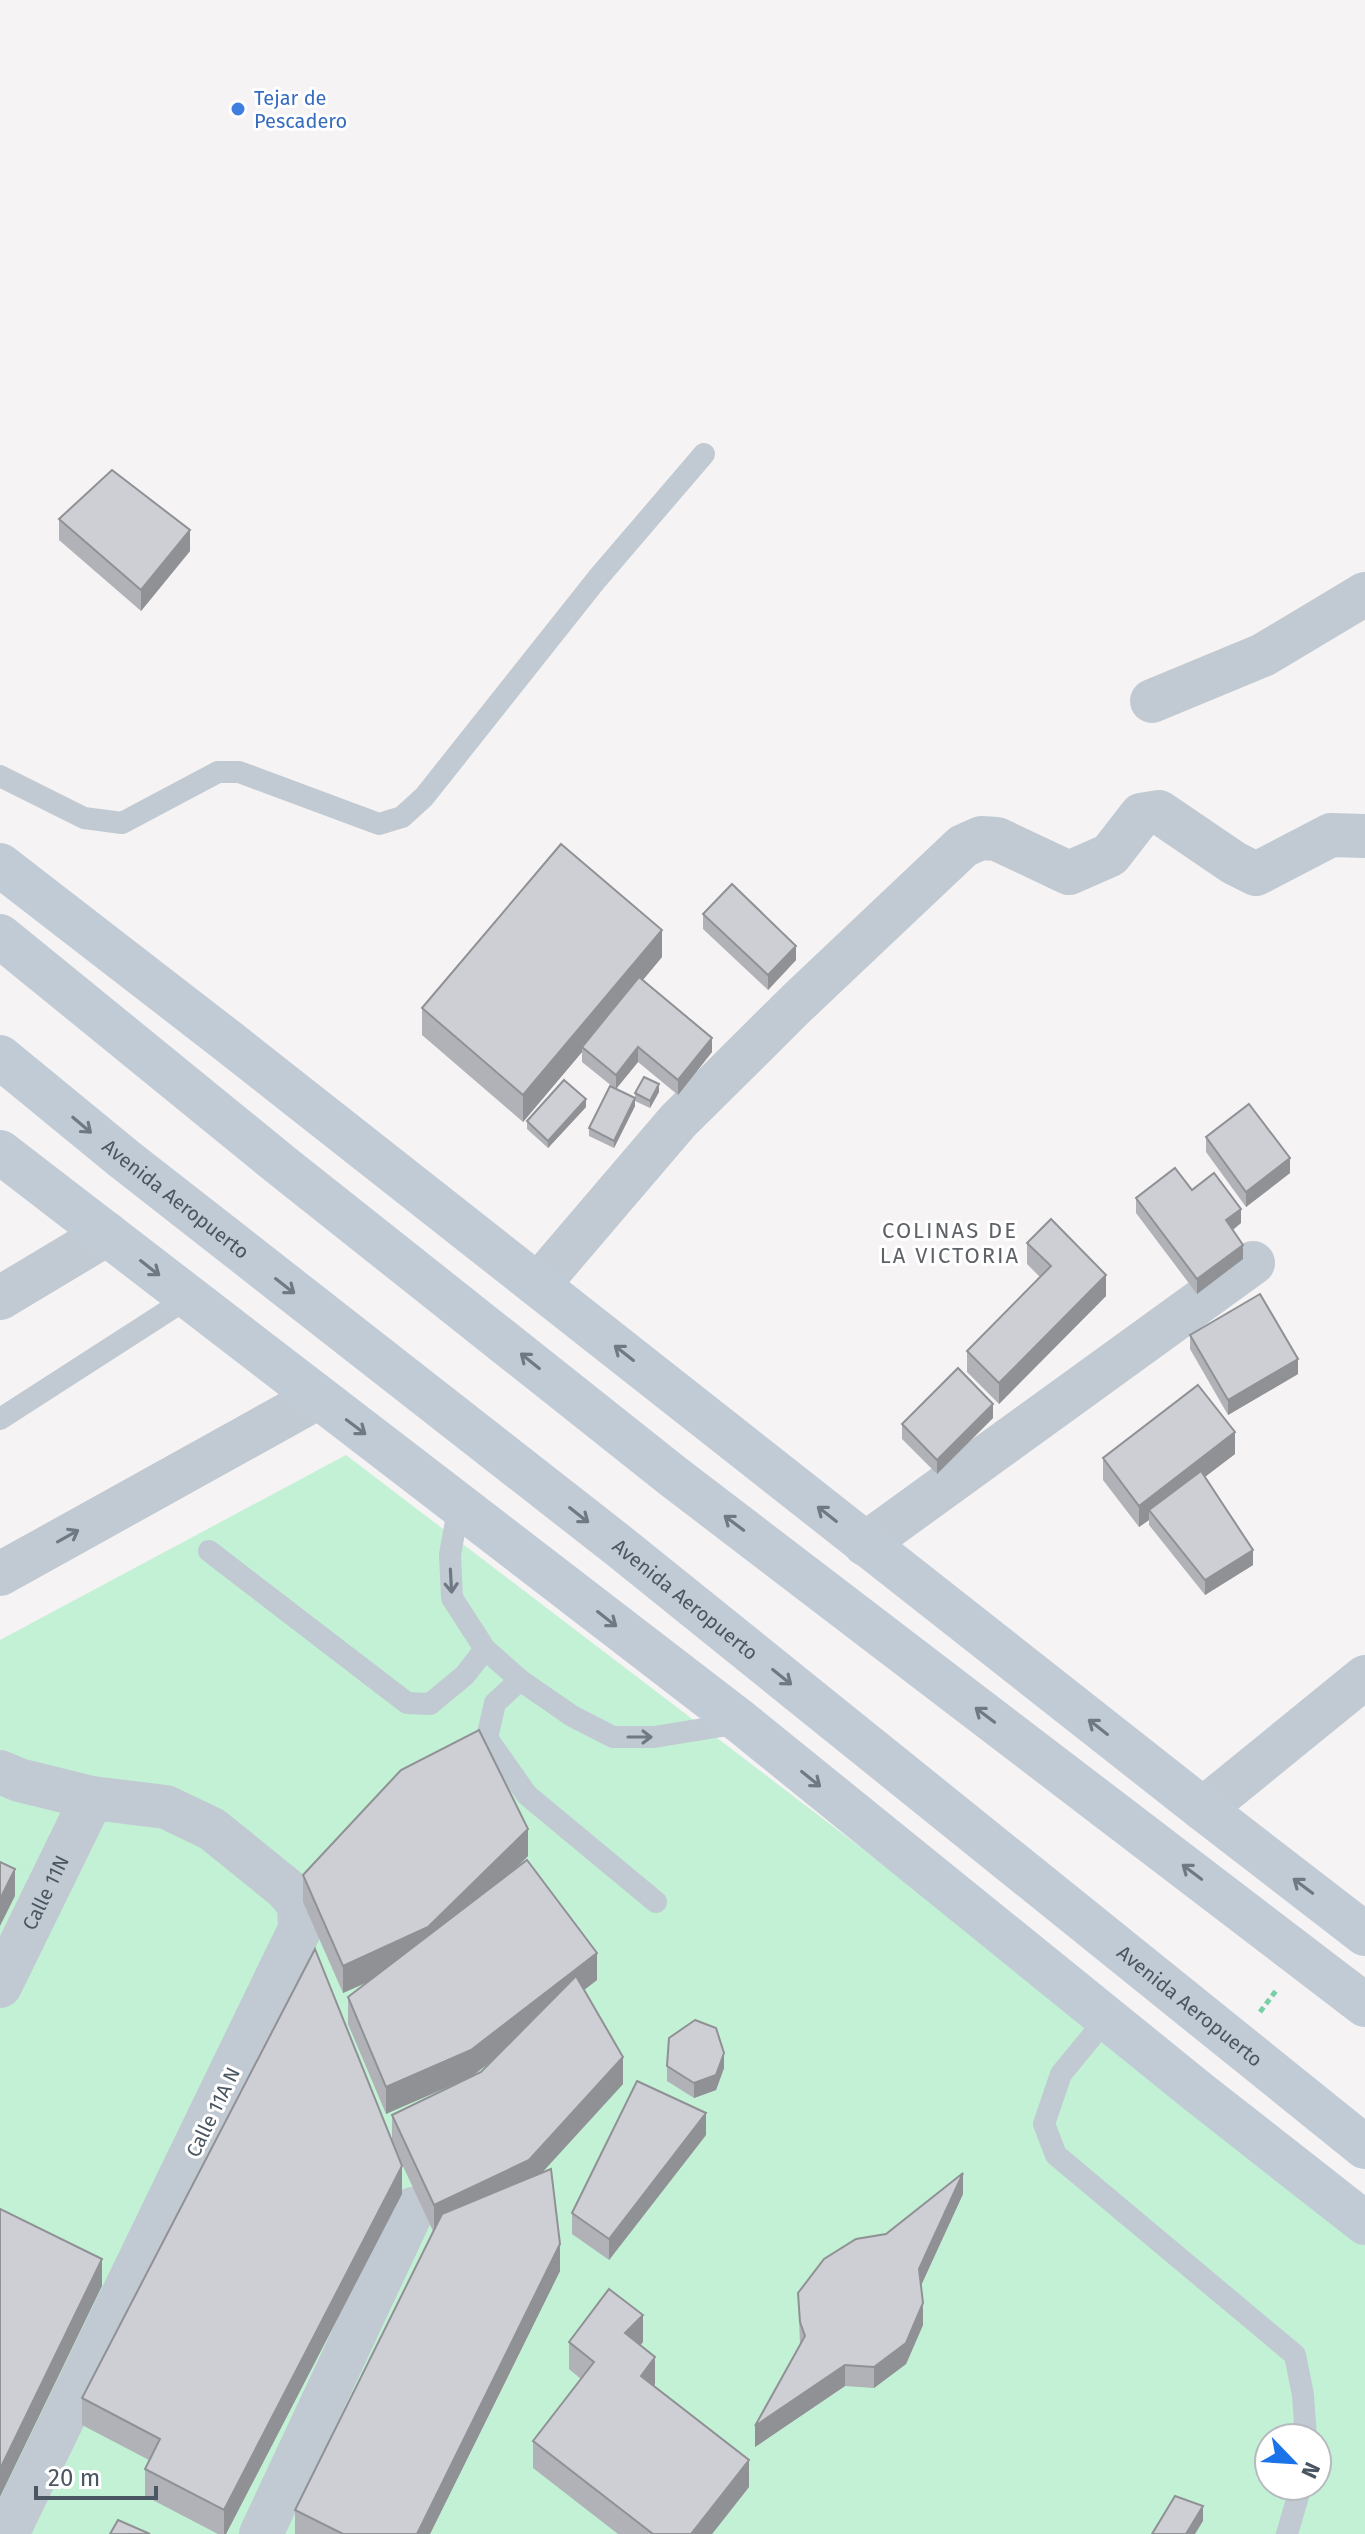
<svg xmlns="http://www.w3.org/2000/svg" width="1365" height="2534" font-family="'Fira Sans',sans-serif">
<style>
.green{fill:#c3f1d5;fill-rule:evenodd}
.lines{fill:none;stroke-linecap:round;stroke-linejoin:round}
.path{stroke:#7ad0a6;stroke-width:5;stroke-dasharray:6 4;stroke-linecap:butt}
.lane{stroke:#c1cad2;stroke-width:22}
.street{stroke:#c1cad2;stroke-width:44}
.secondary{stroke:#c1cbd6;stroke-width:44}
.wall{fill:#b0b2b7}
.shaded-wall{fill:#909195}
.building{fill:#cdcfd5;stroke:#909195;stroke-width:2}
.oneway{stroke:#6e7984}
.oneway2{stroke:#6e7983}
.shop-dot{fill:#3f7fe0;stroke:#fff;stroke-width:3}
.labels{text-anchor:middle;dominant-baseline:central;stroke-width:6;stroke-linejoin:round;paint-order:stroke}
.shop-label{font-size:20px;fill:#366cbe;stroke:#fff;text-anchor:start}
.street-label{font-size:20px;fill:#4a5661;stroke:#fff}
.neighbourhood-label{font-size:22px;letter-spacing:2px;fill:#5f6368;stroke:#fff}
</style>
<rect width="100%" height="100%" fill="#f5f3f3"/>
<path class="green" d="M 346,1455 L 1365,2232 L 1365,2534 L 0,2534 L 0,1640 ZM 1269,2438 L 1317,2438 L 1317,2486 L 1269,2486 Z"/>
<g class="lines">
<polyline class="path" points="1260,2012 1278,1988"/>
<g class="lane">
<polyline points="0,776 84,818 122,823 218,772 239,772 379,824 402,817 424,797 597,579 704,454"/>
<polyline points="0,1419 188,1298"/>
<polyline points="459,1504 450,1555 452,1598 485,1649 520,1680 572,1716 613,1737 654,1737 740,1723"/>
<polyline points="209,1551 407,1703 430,1704 465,1675 485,1649"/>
<polyline points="520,1680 495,1703 487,1738 527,1795 656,1902"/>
<polyline points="1107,2018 1061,2074 1044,2124 1056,2155 1295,2355 1303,2395 1306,2438"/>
<polyline points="1287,2534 1301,2486"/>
</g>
<g class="street">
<polyline points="1152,701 1263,655 1365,594"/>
<polyline points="538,1285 678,1121 797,1003 963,846 981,838 997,839 1069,873 1110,855 1141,815 1159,812 1234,863 1256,874 1331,835 1365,836"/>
<polyline points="0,1298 107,1234"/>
<polyline points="865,1544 1253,1263"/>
<polyline points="0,1574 317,1398"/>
<polyline points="0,1772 19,1780 92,1798 166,1807 212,1829 285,1888 299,1904 300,1929 7,2534"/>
<polyline points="1203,1809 1365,1677"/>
<path id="s1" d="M 0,1986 L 92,1798"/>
<polyline points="261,2534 413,2209"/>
</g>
<g class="secondary">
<polyline points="0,865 229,1042 1203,1809 1365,1934"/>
<polyline points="0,936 281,1165 674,1477 1365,2005"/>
<path id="s2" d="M 0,1057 L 123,1158 L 619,1546 L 1365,2147"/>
<polyline points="0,1152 741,1722 1198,2092 1365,2223"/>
</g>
</g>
<g class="wall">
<polygon points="59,519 190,551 141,611 59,540"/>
<polygon points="703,914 796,960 768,990 703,929"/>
<polygon points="662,957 643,980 712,1052 678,1095 638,1062 616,1089 635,1106 614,1148 589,1136 589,1128 613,1087 582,1062 582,1052 523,1122 422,1035 422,1008"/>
<polygon points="659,1092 650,1108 635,1101 635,1093"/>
<polygon points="586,1107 548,1148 527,1129 527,1121"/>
<polygon points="1206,1137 1290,1173 1246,1207 1206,1152"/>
<polygon points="1192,1190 1241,1223 1233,1230 1243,1259 1197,1294 1136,1213 1136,1198"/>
<polygon points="1027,1243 1106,1296 999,1404 967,1372 967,1351 1040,1277 1027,1264"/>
<polygon points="1190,1335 1298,1374 1228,1415 1190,1349"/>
<polygon points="993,1418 937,1474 902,1439 902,1424"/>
<polygon points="1235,1454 1204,1477 1253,1565 1205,1595 1149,1525 1149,1520 1139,1527 1103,1480 1103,1458"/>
<polygon points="528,1856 516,1868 597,1980 584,1990 623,2084 542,2172 560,2271 430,2534 295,2534 295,2510 433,2231 396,2151 402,2194 226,2534 218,2534 145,2496 145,2469 149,2460 82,2425 82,2398 392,2141 392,2115 481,2072 494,2060 386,2114 348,2024 348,1997 368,1982 343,1993 303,1902 303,1875"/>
<polygon points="667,2066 724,2068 716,2090 694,2098 667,2081"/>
<polygon points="706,2135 609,2260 572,2234 572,2213"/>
<polygon points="963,2194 921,2285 923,2325 906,2364 874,2388 845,2386 755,2447 800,2344 798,2293 886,2234"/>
<polygon points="569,2342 643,2342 640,2346 655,2384 654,2386 749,2487 712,2534 618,2534 533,2468 533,2441 581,2379 569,2369"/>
</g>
<g class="shaded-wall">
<polygon points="190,530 190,551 141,611 141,590"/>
<polygon points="662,930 662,957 585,1049 582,1047 582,1052 523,1122 523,1095"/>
<polygon points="796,946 796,960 768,990 768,975"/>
<polygon points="712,1038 712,1052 678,1095 678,1080"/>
<polygon points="638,1047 638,1062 616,1089 616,1075"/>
<polygon points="659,1084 659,1092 650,1108 650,1101"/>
<polygon points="635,1098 635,1106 614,1148 614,1141"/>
<polygon points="586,1099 586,1107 548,1148 548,1141"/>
<polygon points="1290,1158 1290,1173 1246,1207 1246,1192"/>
<polygon points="1241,1209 1241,1223 1226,1235 1226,1220"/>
<polygon points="1243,1245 1243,1259 1197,1294 1197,1279"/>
<polygon points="1106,1275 1106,1296 999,1404 999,1383"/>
<polygon points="1298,1359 1298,1374 1228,1415 1228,1400"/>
<polygon points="993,1404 993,1418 937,1474 937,1460"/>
<polygon points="1235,1432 1235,1454 1154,1516 1149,1510 1149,1520 1139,1527 1139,1506"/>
<polygon points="1253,1550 1253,1565 1205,1595 1205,1580"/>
<polygon points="528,1829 528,1856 428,1955 343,1993 343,1966"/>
<polygon points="15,1869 15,1896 0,1926 0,1899"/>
<polygon points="597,1953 597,1980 471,2077 386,2114 386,2087"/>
<polygon points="724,2053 724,2068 716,2090 694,2098 694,2083"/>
<polygon points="623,2057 623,2084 529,2187 434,2232 434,2205"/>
<polygon points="706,2113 706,2135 609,2260 609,2239"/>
<polygon points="402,2166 402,2194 226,2534 224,2534 224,2510"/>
<polygon points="963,2173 963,2194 919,2290 919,2269"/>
<polygon points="560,2244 560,2271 430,2534 417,2534"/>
<polygon points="102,2259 102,2286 0,2497 0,2469"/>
<polygon points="923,2303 923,2325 906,2364 874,2388 874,2367"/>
<polygon points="643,2315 643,2342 625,2361 625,2333"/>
<polygon points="655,2357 655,2384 641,2403 641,2376"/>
<polygon points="845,2365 845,2386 755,2447 755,2426"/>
<polygon points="749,2460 749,2487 712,2534 691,2534"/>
<polygon points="1203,2506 1203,2521 1195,2534 1186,2534"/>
</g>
<g class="building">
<polygon points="112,470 190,530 141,590 59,519"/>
<polygon points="561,844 662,930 523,1095 422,1008"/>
<polygon points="732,884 796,946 768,975 703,914"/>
<polygon points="639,977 712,1038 678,1080 638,1047 616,1075 582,1047"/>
<polygon points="644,1077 659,1084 650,1101 635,1093"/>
<polygon points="564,1080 586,1099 548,1141 527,1121"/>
<polygon points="610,1086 635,1098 614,1141 589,1128"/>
<polygon points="1249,1104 1290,1158 1246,1192 1206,1137"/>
<polygon points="1175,1168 1192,1190 1214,1173 1241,1209 1226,1220 1243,1245 1197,1279 1136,1198"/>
<polygon points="1051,1219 1106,1275 999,1383 967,1351 1051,1266 1027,1243"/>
<polygon points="1260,1294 1298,1359 1228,1400 1190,1335"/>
<polygon points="958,1368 993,1404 937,1460 902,1424"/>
<polygon points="1198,1385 1235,1432 1139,1506 1103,1458"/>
<polygon points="1201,1471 1253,1550 1205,1580 1149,1510"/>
<polygon points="479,1730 528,1829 428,1927 343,1966 303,1875 401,1770"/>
<polygon points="527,1860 597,1953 471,2050 386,2087 348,1997"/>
<polygon points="0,1862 15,1869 0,1899"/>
<polygon points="315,1949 402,2166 224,2510 145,2469 160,2439 82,2398"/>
<polygon points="576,1976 623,2057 529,2160 434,2205 392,2115 481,2072"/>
<polygon points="695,2020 716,2028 724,2053 716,2075 694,2083 667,2066 669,2038"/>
<polygon points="637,2081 706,2113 609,2239 572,2213"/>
<polygon points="551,2169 560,2244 417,2534 343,2534 295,2510 442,2214"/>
<polygon points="963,2173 919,2269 923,2303 906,2343 874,2367 845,2365 755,2426 805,2336 800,2322 798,2293 824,2259 856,2239 886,2234"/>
<polygon points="0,2209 102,2259 0,2469"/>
<polygon points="609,2289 643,2315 625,2333 655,2357 641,2376 749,2460 691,2534 653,2534 533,2441 594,2362 569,2342"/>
<polygon points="1175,2496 1203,2506 1186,2534 1152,2534"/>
<polygon points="118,2520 150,2534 110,2534"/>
</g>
<defs><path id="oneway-shaft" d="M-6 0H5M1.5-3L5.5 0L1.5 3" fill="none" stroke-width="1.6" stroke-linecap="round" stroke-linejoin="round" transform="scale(2)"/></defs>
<g class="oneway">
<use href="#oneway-shaft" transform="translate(82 1125) rotate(40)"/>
<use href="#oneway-shaft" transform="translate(150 1268) rotate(38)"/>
<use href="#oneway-shaft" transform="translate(285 1286) rotate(38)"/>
<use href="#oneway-shaft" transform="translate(624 1353) rotate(-142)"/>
<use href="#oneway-shaft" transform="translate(530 1361) rotate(-141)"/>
<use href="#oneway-shaft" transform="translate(356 1427) rotate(37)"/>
<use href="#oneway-shaft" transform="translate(827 1514) rotate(-142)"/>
<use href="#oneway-shaft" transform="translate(579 1515) rotate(38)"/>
<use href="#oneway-shaft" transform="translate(734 1523) rotate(-143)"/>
<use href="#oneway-shaft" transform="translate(607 1619) rotate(38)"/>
<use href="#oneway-shaft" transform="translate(782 1677) rotate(39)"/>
<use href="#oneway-shaft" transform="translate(985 1715) rotate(-143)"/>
<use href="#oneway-shaft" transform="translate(1098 1727) rotate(-142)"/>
<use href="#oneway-shaft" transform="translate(811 1779) rotate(39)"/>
<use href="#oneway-shaft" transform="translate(1192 1872) rotate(-143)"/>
<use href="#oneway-shaft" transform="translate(1303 1886) rotate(-143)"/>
</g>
<g class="oneway2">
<use href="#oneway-shaft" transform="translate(68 1536) rotate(-29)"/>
<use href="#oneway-shaft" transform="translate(451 1581) rotate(87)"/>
<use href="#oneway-shaft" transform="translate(640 1737)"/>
</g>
<circle class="shop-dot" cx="238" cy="109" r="8"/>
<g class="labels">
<g class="shop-label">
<text x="254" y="98">Tejar de<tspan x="254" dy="23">Pescadero</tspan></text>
</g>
<g class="street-label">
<text stroke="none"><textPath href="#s2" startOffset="226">Avenida Aeropuerto</textPath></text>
<text stroke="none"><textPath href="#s2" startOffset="874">Avenida Aeropuerto</textPath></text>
<text stroke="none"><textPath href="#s1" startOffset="104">Calle 11N</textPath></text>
<text stroke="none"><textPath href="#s2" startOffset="1522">Avenida Aeropuerto</textPath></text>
<text transform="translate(213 2112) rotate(-64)">Calle 11A N</text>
</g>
<g class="neighbourhood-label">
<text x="950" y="1230">COLINAS DE<tspan x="950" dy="25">LA VICTORIA</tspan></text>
</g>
</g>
<g transform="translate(1293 2462) rotate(115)"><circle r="38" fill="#ffffff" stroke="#b7bbc0" stroke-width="2"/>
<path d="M0-6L14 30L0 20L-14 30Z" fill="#1a73e8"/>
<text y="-12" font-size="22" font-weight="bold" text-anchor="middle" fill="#4a5661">N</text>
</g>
<path d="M36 2486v12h120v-12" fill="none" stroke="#4a5661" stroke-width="4"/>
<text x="48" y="2486" font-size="24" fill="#4a5661" stroke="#ffffff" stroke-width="6" paint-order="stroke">20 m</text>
</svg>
